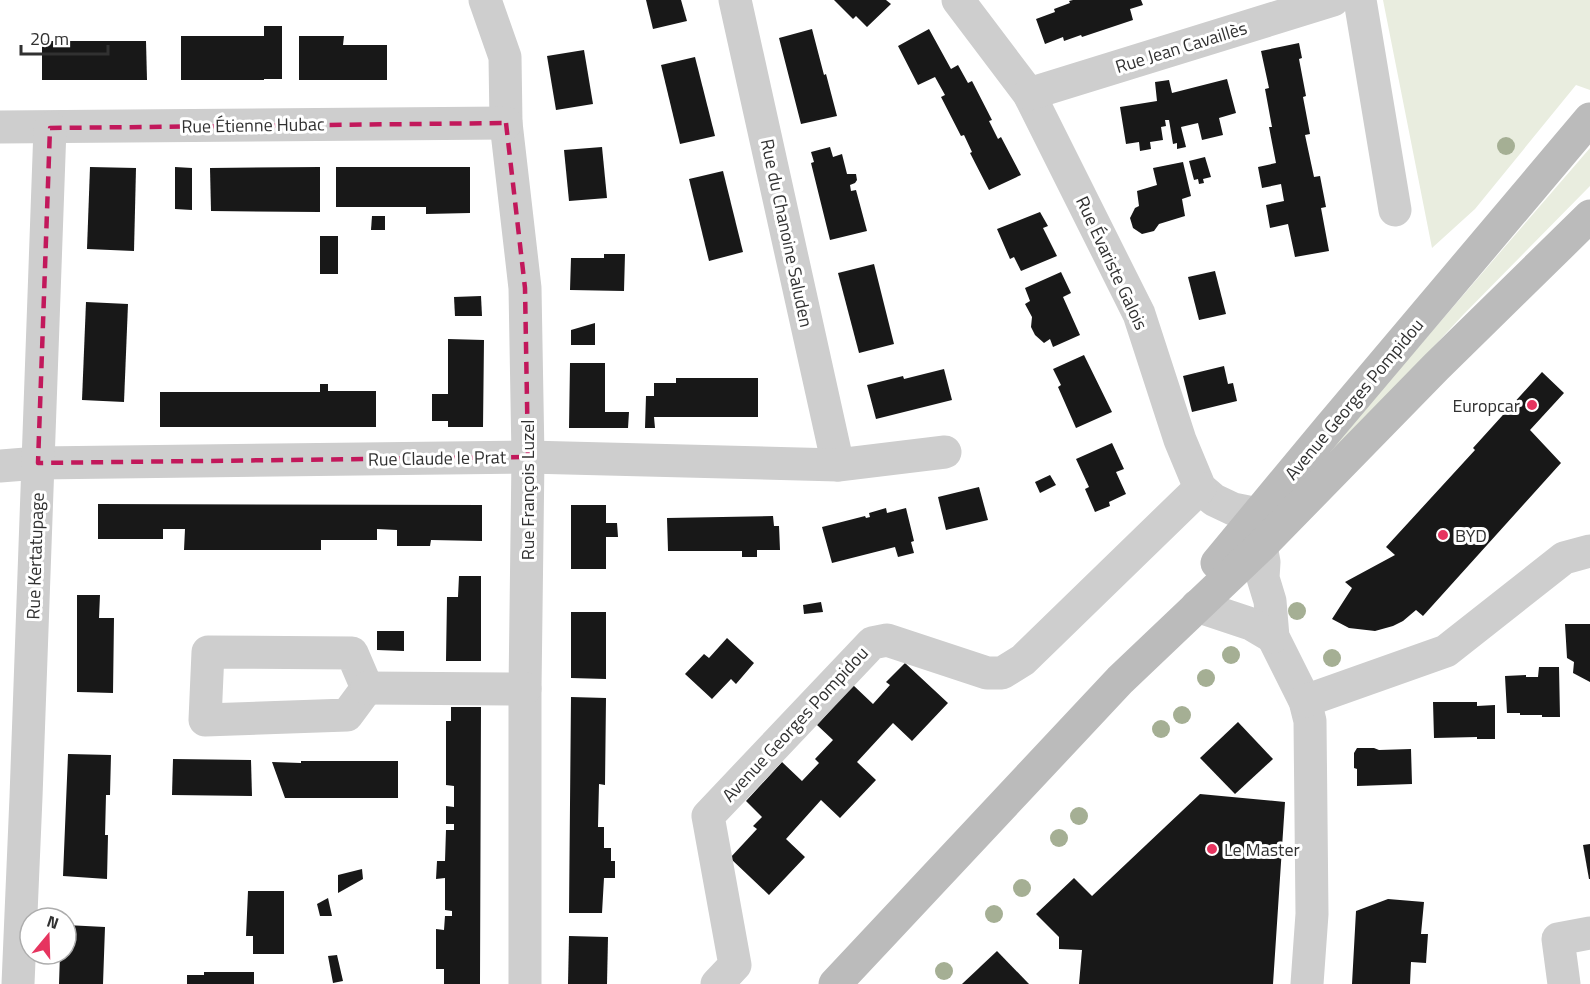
<svg xmlns="http://www.w3.org/2000/svg" width="1590" height="984" font-family="'Titillium Web',sans-serif">
<style>
.green{fill:#e9eddf}
.building{fill:#181818}
.lines{fill:none;stroke-linecap:round;stroke-linejoin:round}
.minor{stroke:#cecece;stroke-width:33}
.secondary{stroke:#bbb;stroke-width:33}
.tree{fill:#a5af94}
.marked{fill:none;stroke:#c2185b;stroke-width:4.5;stroke-dasharray:12 8;stroke-linejoin:round}
.poi-dot{fill:#e6345f;stroke:#fff;stroke-width:2}
.labels{text-anchor:middle;dominant-baseline:central;stroke-width:6;stroke-linejoin:round;paint-order:stroke}
.street-label{font-size:18px;fill:#313131;stroke:#fff}
.poi-label{font-size:18px;fill:#313131;stroke:#fff;text-anchor:start}
</style>
<rect width="100%" height="100%" fill="#fff"/>
<g class="green">
<polygon points="1383,0 1590,0 1590,90 1576,85 1475,209 1432,248"/>
<polygon points="1590,148 1590,186 1463,315 1228,568"/>
</g>
<g class="building">
<polygon points="646,0 681,0 687,21 653,29"/>
<polygon points="834,0 886,0 891,4 867,27 856,16 853,19"/>
<polygon points="1073,0 1141,0 1143,5 1130,9 1133,20 1082,37 1081,35 1064,41 1063,37 1045,44 1036,19 1055,12 1054,9 1070,3 1069,1"/>
<polygon points="264,26 282,26 282,79 264,79 264,80 181,80 181,36 264,36"/>
<polygon points="812,29 824,75 826,74 837,116 801,124 779,38"/>
<polygon points="929,29 951,69 958,65 968,83 972,81 992,120 989,121 998,139 1001,137 1021,175 989,190 970,153 972,152 964,135 961,136 941,97 945,95 935,77 918,85 898,46"/>
<polygon points="299,36 344,36 343,45 387,45 387,80 299,80"/>
<polygon points="42,41 146,41 147,80 42,80"/>
<polygon points="1299,43 1302,58 1299,59 1306,96 1303,97 1310,134 1305,135 1314,177 1320,176 1326,207 1321,208 1329,251 1295,257 1288,224 1270,228 1266,205 1284,201 1281,184 1262,188 1258,167 1276,163 1269,127 1272,127 1265,89 1269,88 1261,51"/>
<polygon points="584,50 593,104 556,110 547,56"/>
<polygon points="695,57 715,136 680,144 661,65"/>
<polygon points="1227,79 1236,113 1219,118 1223,135 1202,140 1198,123 1181,127 1186,147 1177,149 1177,143 1173,144 1169,120 1165,120 1166,126 1161,127 1163,140 1150,142 1151,149 1140,151 1139,142 1126,144 1120,107 1157,101 1155,82 1169,80 1172,93"/>
<polygon points="602,147 607,198 569,201 564,150"/>
<polygon points="830,147 833,157 842,154 847,174 856,174 857,180 855,183 850,185 851,191 856,190 867,231 830,240 811,163 814,162 811,152"/>
<polygon points="1205,157 1211,177 1203,179 1204,183 1199,184 1198,179 1194,180 1189,161"/>
<polygon points="1183,162 1191,196 1182,199 1185,216 1159,224 1154,231 1142,234 1133,228 1130,218 1135,208 1139,206 1137,191 1157,185 1153,168"/>
<polygon points="90,167 136,168 134,251 87,249"/>
<polygon points="175,167 192,168 192,210 175,209"/>
<polygon points="320,167 320,212 211,211 210,168"/>
<polygon points="336,167 470,167 470,213 426,214 426,207 336,207"/>
<polygon points="723,171 743,252 709,261 689,179"/>
<polygon points="1040,212 1048,226 1043,228 1057,256 1021,271 1014,257 1010,259 997,229"/>
<polygon points="372,216 385,216 385,230 371,230"/>
<rect x="320" y="236" width="18" height="38"/>
<polygon points="604,254 625,254 624,291 570,290 571,258 604,258"/>
<polygon points="874,264 894,344 859,353 838,273"/>
<polygon points="1215,271 1226,314 1199,320 1188,277"/>
<polygon points="1061,272 1071,293 1063,297 1080,335 1053,347 1050,339 1044,343 1035,335 1031,327 1032,317 1025,304 1030,301 1025,288"/>
<polygon points="481,296 482,316 455,316 454,297"/>
<polygon points="86,302 128,304 124,402 82,400"/>
<polygon points="595,323 595,345 571,345 571,330"/>
<polygon points="448,339 484,340 483,427 448,427 448,421 432,421 432,394 448,394"/>
<polygon points="1084,355 1112,412 1076,428 1058,387 1061,385 1053,369"/>
<polygon points="570,363 605,363 605,412 629,412 628,428 569,428"/>
<polygon points="1224,366 1228,384 1233,383 1237,401 1192,412 1183,376"/>
<polygon points="944,369 952,400 876,419 867,385 903,376 904,379"/>
<polygon points="1542,372 1564,393 1530,430 1561,463 1423,616 1416,610 1403,621 1393,626 1375,631 1349,628 1332,619 1352,588 1345,582 1395,555 1386,547 1475,450 1473,448"/>
<polygon points="676,378 758,378 758,417 654,417 655,428 645,428 646,396 654,396 654,383 676,383"/>
<polygon points="320,384 328,384 328,391 376,391 376,427 160,427 160,392 320,392"/>
<polygon points="1112,443 1124,469 1116,472 1126,494 1109,502 1110,506 1095,512 1085,489 1089,487 1076,459"/>
<polygon points="1050,475 1056,485 1040,493 1035,482"/>
<polygon points="979,487 988,520 946,530 938,497"/>
<polygon points="98,504 482,505 482,541 431,540 430,546 397,546 397,530 377,529 377,540 321,540 321,550 184,550 185,529 163,529 163,539 98,539"/>
<polygon points="571,505 606,505 606,523 617,523 618,537 606,537 606,569 571,569"/>
<polygon points="886,508 887,513 906,508 914,541 911,542 914,553 898,557 895,547 832,563 822,527 865,516 866,518 870,517 869,513"/>
<polygon points="773,516 774,526 779,526 780,550 757,550 757,557 742,557 742,551 668,551 667,518"/>
<polygon points="459,576 481,576 481,661 446,661 447,597 458,597"/>
<polygon points="77,595 100,595 99,618 114,618 113,693 77,692"/>
<polygon points="821,602 823,612 804,614 803,605"/>
<polygon points="571,612 606,612 606,679 571,678"/>
<polygon points="1565,624 1590,624 1590,682 1573,673 1574,662 1567,658"/>
<polygon points="377,631 404,631 404,651 377,650"/>
<polygon points="727,638 754,663 736,684 731,679 712,699 685,674 704,654 709,658"/>
<polygon points="905,663 948,703 912,741 893,723 857,762 876,780 840,818 821,800 786,839 805,857 769,895 730,858 757,829 753,826 762,817 746,801 782,762 802,781 819,763 815,759 833,740 817,725 853,685 873,704 890,685 886,682"/>
<polygon points="1539,667 1559,667 1560,717 1542,717 1542,715 1520,715 1520,713 1507,713 1505,676 1526,675 1526,677 1538,677"/>
<polygon points="571,697 606,698 605,785 599,784 598,827 604,827 604,848 611,848 611,861 615,861 615,878 604,878 602,913 569,913"/>
<polygon points="1433,702 1477,702 1477,706 1495,705 1495,739 1477,739 1477,737 1434,738"/>
<polygon points="451,707 481,707 480,984 444,984 444,969 436,969 436,929 444,930 445,916 452,916 452,911 445,910 445,878 436,879 437,861 445,861 446,830 454,830 454,824 446,824 446,806 454,807 454,786 446,785 446,721 451,721"/>
<polygon points="1238,722 1273,759 1235,794 1200,758"/>
<polygon points="1357,748 1374,748 1379,750 1411,749 1412,784 1357,786 1357,769 1354,768 1354,753"/>
<polygon points="68,754 111,755 110,795 106,795 105,835 108,835 107,879 63,876"/>
<polygon points="173,759 251,760 252,796 172,795"/>
<polygon points="301,761 398,761 398,798 285,798 272,762 301,763"/>
<polygon points="1200,794 1285,802 1273,984 1079,984 1082,950 1059,949 1059,937 1036,914 1074,878 1092,896"/>
<polygon points="1590,844 1590,879 1589,879 1583,845"/>
<polygon points="362,869 363,879 338,893 338,875"/>
<polygon points="248,891 284,891 284,954 253,954 253,936 246,936"/>
<polygon points="328,898 332,916 320,916 317,904"/>
<polygon points="1388,899 1424,902 1421,934 1428,934 1426,963 1411,962 1410,984 1352,984 1356,911"/>
<polygon points="66,925 105,927 103,984 59,984 60,954 66,954"/>
<polygon points="569,936 608,937 607,984 568,984"/>
<polygon points="997,951 1029,984 962,984"/>
<polygon points="337,955 343,981 333,983 328,956"/>
<polygon points="204,972 254,972 254,984 187,984 187,975 204,975"/>
</g>
<g class="lines">
<g class="minor">
<polyline points="485,0 505,57 506,123 525,288 528,457 525,689 525,984"/>
<polyline points="735,0 838,465"/>
<polyline points="958,0 1029,94 1139,314 1180,440 1200,488 1214,500 1233,509 1258,514"/>
<polyline points="1360,0 1395,210"/>
<polyline points="1029,94 1333,0"/>
<polyline points="0,127 506,123"/>
<polyline points="0,466 38,463 528,457 838,465 945,452"/>
<polyline points="1261,546 1264,562 1263,578 1270,601 1273,637 1305,701 1310,721 1312,914 1307,984"/>
<polyline points="1197,606 1251,624 1273,637"/>
<polygon points="208,652 352,653 367,688 347,715 205,720"/>
<polyline points="367,688 525,689"/>
<polyline points="1305,701 1446,651 1564,558 1590,551"/>
<polyline points="18,984 26,797 50,128"/>
<polyline points="717,984 735,965 708,816 872,643 887,640 987,673 1002,673 1023,660 1200,488"/>
<polyline points="1564,984 1558,939 1590,933"/>
</g>
<g class="secondary">
<polyline points="1217,563 1329,428 1590,119"/>
<polyline points="835,984 1120,680 1261,546 1436,367 1590,216"/>
</g>
</g>
<g class="tree">
<circle cx="1506" cy="146" r="9"/>
<circle cx="1297" cy="611" r="9"/>
<circle cx="1231" cy="655" r="9"/>
<circle cx="1332" cy="658" r="9"/>
<circle cx="1206" cy="678" r="9"/>
<circle cx="1182" cy="715" r="9"/>
<circle cx="1161" cy="729" r="9"/>
<circle cx="1079" cy="816" r="9"/>
<circle cx="1059" cy="838" r="9"/>
<circle cx="1022" cy="888" r="9"/>
<circle cx="994" cy="914" r="9"/>
<circle cx="944" cy="971" r="9"/>
</g>
<path class="marked" d="M 506,123 L 525,288 L 528,457 L 38,463 L 50,128 Z"/>
<g class="poi-dot">
<circle cx="1532" cy="405" r="6"/>
<circle cx="1443" cy="535" r="6"/>
<circle cx="1212" cy="849" r="6"/>
</g>
<g class="labels">
<g class="street-label">
<text transform="translate(1181 47) rotate(-17)">Rue Jean Cavaillès</text>
<text transform="translate(253 125) rotate(-1)">Rue Étienne Hubac</text>
<text transform="translate(787 233) rotate(78)">Rue du Chanoine Saluden</text>
<text transform="translate(1112 263) rotate(65)">Rue Évariste Galois</text>
<text transform="translate(1354 399) rotate(-50)">Avenue Georges Pompidou</text>
<text transform="translate(437 458) rotate(-1)">Rue Claude le Prat</text>
<text transform="translate(527 490) rotate(-90)">Rue François Luzel</text>
<text transform="translate(35 556) rotate(-88)">Rue Kertatupage</text>
<text transform="translate(795 724) rotate(-47)">Avenue Georges Pompidou</text>
</g>
<g class="poi-label">
<text x="1520" y="405" text-anchor="end">Europcar</text>
<text x="1455" y="535">BYD</text>
<text x="1224" y="849">Le Master</text>
</g>
</g>
<g transform="translate(48 936) rotate(19)"><circle r="28" fill="#ffffff" stroke="#adadad" stroke-width="1.5"/>
<path d="M0-4.5L10 22L0 15L-10 22Z" fill="#e6345f"/>
<text y="-9" font-size="16" font-weight="bold" text-anchor="middle" fill="#313131">N</text>
</g>
<path d="M21 45v9h87v-9" fill="none" stroke="#313131" stroke-width="3"/>
<text x="30" y="45" font-size="18" fill="#313131" stroke="#ffffff" stroke-width="4.5" paint-order="stroke">20 m</text>
</svg>
